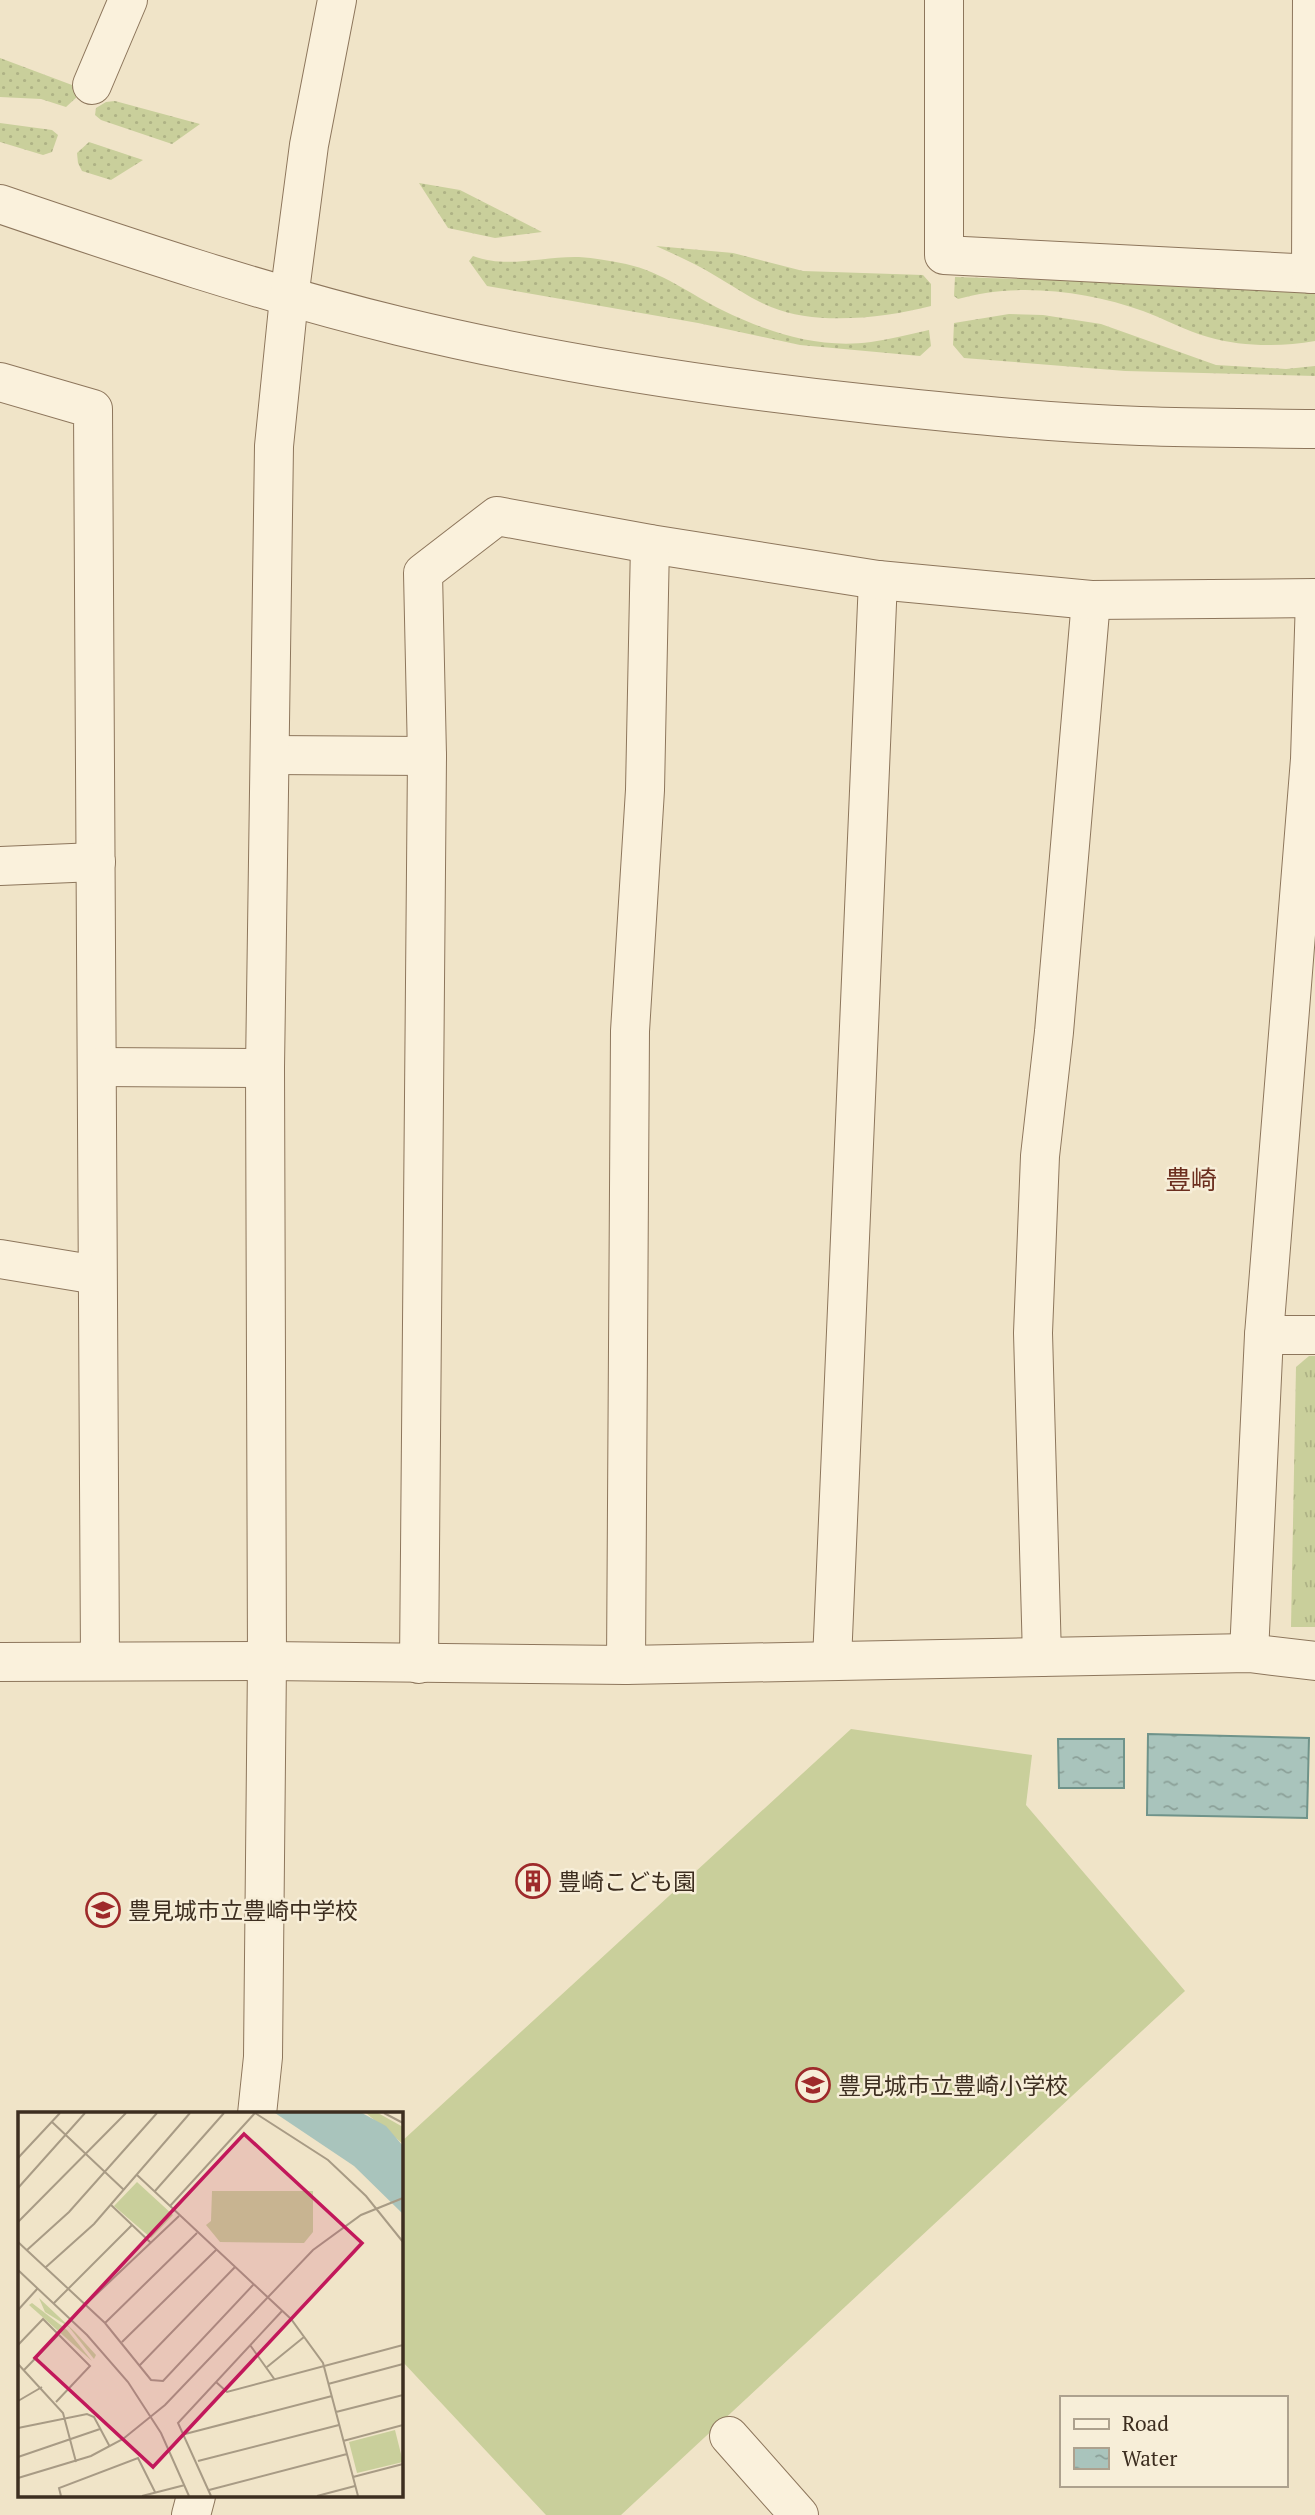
<svg xmlns="http://www.w3.org/2000/svg" width="1315" height="2515" font-family="'PT Serif','Noto Sans JP',serif">
<style>
.grass{fill:url(#grass-dots)}
.park{fill:url(#park-tufts)}
.pitch{fill:#c9cf9b}
.water{fill:url(#water-ripples);stroke:#6f938a;stroke-width:2}
.lines{fill:none;stroke-linecap:round;stroke-linejoin:round}
.minor-casing{stroke:#8d765c;stroke-width:40}
.minor{stroke:#faf1dc;stroke-width:38}
.labels{text-anchor:middle;dominant-baseline:central;stroke-width:5;stroke-linejoin:round;paint-order:stroke}
.poi-label{font-size:23px;fill:#3d2e20;stroke:#f7eed8;text-anchor:start}
.quarter-label{font-size:26px;fill:#6b2e1e;stroke:#f7eed8}
.inset-road{fill:none;stroke:#a89b85;stroke-width:2}
.view{fill:#c2185b;fill-opacity:0.15;stroke:#c2185b;stroke-width:3.5}
.inset-edge{fill:none;stroke:#3d2e20;stroke-width:3.5}
</style>
<defs>
<pattern id="grass-dots" width="8" height="8" patternUnits="userSpaceOnUse" patternTransform="scale(1.75)"><rect width="8" height="8" fill="#c9cf9b"/><path d="M2 2h.1M6 6h.1" fill="none" stroke="#aeb285" stroke-width="1.8" stroke-linecap="round"/></pattern>
<pattern id="park-tufts" width="24" height="20" patternUnits="userSpaceOnUse" patternTransform="scale(1.75)"><rect width="24" height="20" fill="#c9cf9b"/><path d="M3 7l-1-3M5 7V3M7 7l1-3M15 17l-1-3M17 17v-4M19 17l1-3" fill="none" stroke="#aeb285"/></pattern>
<pattern id="water-ripples" width="26" height="14" patternUnits="userSpaceOnUse" patternTransform="scale(1.75)"><rect width="26" height="14" fill="#a9c4bc"/><path d="M2 4q2-2 4 0t4 0M15 11q2-2 4 0t4 0" fill="none" stroke="#8ba098"/></pattern>
</defs>
<rect width="100%" height="100%" fill="#f0e4c8"/>
<g class="grass">
<polygon points="0,58 72,85 78,96 66,107 41,99 0,97"/>
<polygon points="115,101 200,124 172,144 101,120 95,115 96,108 106,102"/>
<polygon points="0,123 52,130 58,135 52,152 43,155 0,142"/>
<polygon points="89,142 143,160 111,180 82,171 78,163 77,153"/>
<polygon points="419,183 460,190 542,232 495,238 448,228"/>
<path d="M 656,246 L 733,253 L 803,271 L 923,275 L 931,284 L 931,306 C 884,318 817,326 771,307 C 751,299 733,286 714,275 C 696,264 676,255 656,246 Z"/>
<path d="M 473,256 C 508,269 542,256 579,257 C 594,258 611,261 626,264 C 662,272 690,294 722,310 C 769,333 819,349 871,342 C 891,339 910,334 929,330 L 931,346 L 920,356 L 800,345 L 698,323 L 487,286 L 469,261 Z"/>
<path d="M 955,277 L 1315,288 L 1315,341 C 1280,347 1243,347 1208,337 C 1186,331 1165,319 1143,311 C 1087,291 1016,282 958,299 L 954,296 Z"/>
<polygon points="1009,314 1043,315 1101,324 1216,365 1286,369 1315,366 1315,376 1125,371 964,358 953,345 954,323"/>
</g>
<polygon class="park" points="1309,1356 1315,1356 1315,1627 1291,1627 1296,1367"/>
<polygon class="pitch" points="851,1729 1032,1755 1026,1805 1185,1991 621,2515 546,2515 401,2360 401,2142"/>
<g class="water">
<polygon points="1148,1734 1309,1738 1307,1818 1147,1815"/>
<polygon points="1058,1739 1124,1739 1124,1788 1059,1788"/>
</g>
<g class="lines">
<g class="minor-casing">
<g id="minor">
<polyline points="944,0 944,255 1315,274"/>
<polyline points="92,85 128,0"/>
<path d="M 0,204 C 132,249 264,293 399,326 C 556,364 717,388 878,405 C 965,414 1052,423 1140,426 C 1198,428 1257,428 1315,429"/>
<polyline points="1311,274 1312,0"/>
<polyline points="0,382 93,409 100,1660"/>
<polyline points="270,755 427,756"/>
<polyline points="0,866 96,862"/>
<polyline points="98,1067 265,1068"/>
<polyline points="0,1259 97,1275"/>
<polyline points="1264,1335 1315,1335"/>
<polyline points="1249,1653 1264,1335 1310,759 1315,598"/>
<polyline points="1042,1657 1033,1333 1040,1156 1054,1032 1091,600"/>
<polyline points="832,1661 878,580"/>
<polyline points="0,1662 267,1661 626,1665 1249,1653 1315,1661"/>
<polyline points="419,1664 427,756 423,573 497,516 650,544 878,580 1091,600 1315,598"/>
<polyline points="626,1665 630,1031 645,790 650,544"/>
<polyline points="257,2114 263,2057 267,1661 265,1068 274,446 289,298 309,145 337,0"/>
<polyline points="729,2436 799,2515"/>
<polyline points="191,2515 196,2496"/>
</g>
</g>
<use href="#minor" class="minor"/>
</g>
<defs>
<g id="building-ring" transform="scale(1.75)"><circle r="9.5" fill="#f7eed8" stroke="#9e2a2b" stroke-width="1.5"/><path d="M-4-6H4V6H1V3H-1V6H-4ZM-2.5-4.3h1.7v1.8h-1.7ZM.8-4.3h1.7v1.8H.8ZM-2.5-1h1.7V.8h-1.7ZM.8-1h1.7V.8H.8Z" fill="#9e2a2b"/></g>
<g id="school-ring" transform="scale(1.75)"><circle r="9.5" fill="#f7eed8" stroke="#9e2a2b" stroke-width="1.5"/><path d="M0-5L7-2L0 1L-7-2ZM-4 1L0 2.5L4 1V4Q0 6-4 4Z" fill="#9e2a2b"/></g>
</defs>
<g fill-rule="evenodd">
<use href="#building-ring" x="533" y="1881"/>
<use href="#school-ring" x="103" y="1910"/>
<use href="#school-ring" x="813" y="2085"/>
</g>
<g class="labels">
<g class="poi-label">
<text x="558" y="1881">豊崎こども園</text>
<text x="128" y="1910">豊見城市立豊崎中学校</text>
<text x="838" y="2085">豊見城市立豊崎小学校</text>
</g>
<g class="quarter-label">
<text x="1191" y="1179">豊崎</text>
</g>
</g>
<g transform="translate(18 2112)">
<rect width="385" height="385" fill="#f0e4c8"/>
<path d="M 21,186 L 57,220 L 78,243 L 76,247 L 51,215 L 27,200 ZM 14,191 L 49,218 L 74,249 L 11,193 Z" fill="#c9cf9b"/>
<path d="M 348,1 L 360,1 L 385,15 L 385,32 Z" fill="#c9cf9b"/>
<path d="M 119,70 L 155,103 L 133,126 L 96,94 ZM 377,318 L 385,350 L 339,361 L 331,330 Z" fill="#c9cf9b"/>
<path d="M 194,79 L 295,79 L 295,120 L 286,131 L 202,130 L 188,113 L 193,109 Z" fill="#c9cf9b"/>
<path d="M 257,1 L 344,1 L 368,14 L 385,34 L 385,102 L 336,54 Z" fill="#a9c4bc"/>
<path class="inset-road" d="M 237,1 L 310,48 L 348,84 L 385,130M 366,1 L 385,11M 34,10 L 106,78M 0,46 L 42,1M 119,63 L 273,207 L 305,251 L 340,384M 0,76 L 67,1M 137,79 L 206,1M 92,92 L 133,131M 152,94 L 237,1M 0,110 L 108,1M 0,130 L 87,211 L 133,268 L 145,269 L 236,172M 9,138 L 51,100 L 139,1M 28,155 L 76,112 L 172,1M 0,158 L 69,223 L 110,270 L 143,321 L 171,384M 36,191 L 114,113M 67,193 L 161,104M 0,198 L 20,176M 87,211 L 179,121M 104,230 L 198,138M 0,233 L 25,207 L 72,254 L 38,290M 232,233 L 257,268M 0,252 L 45,301 L 58,350M 122,253 L 217,155M 249,255 L 286,225M 6,258 L 41,222M 198,270 L 209,280 L 385,233M 310,272 L 385,252M 0,289 L 24,275M 318,300 L 385,283M 0,316 L 69,302 L 76,305 L 92,335M 167,322 L 314,284M 325,329 L 385,313M 0,345 L 82,317M 180,349 L 321,313M 335,365 L 385,352M 0,366 L 73,344 L 105,327 L 147,293 L 295,138 L 343,103 L 385,86M 191,378 L 329,342M 43,384 L 41,376 L 120,346 L 137,380M 124,384 L 167,373M 193,384 L 160,311 L 264,199M 299,384 L 337,374"/>
<path class="view" d="M 226,22 L 344,131 L 135,355 L 17,246 Z"/>
<rect width="385" height="385" class="inset-edge"/>
</g>
<rect x="1060" y="2396" width="228" height="91" fill="#f7eed8" stroke="#ada18e" stroke-width="2"/>
<rect x="1074" y="2419" width="35" height="10" fill="#faf1dc" stroke="#ada18e" stroke-width="2"/>
<text x="1122" y="2431" font-size="21" fill="#3d2e20">Road</text>
<rect x="1074" y="2448" width="35" height="21" fill="url(#water-ripples)" stroke="#ada18e" stroke-width="2"/>
<text x="1122" y="2466" font-size="21" fill="#3d2e20">Water</text>
</svg>
